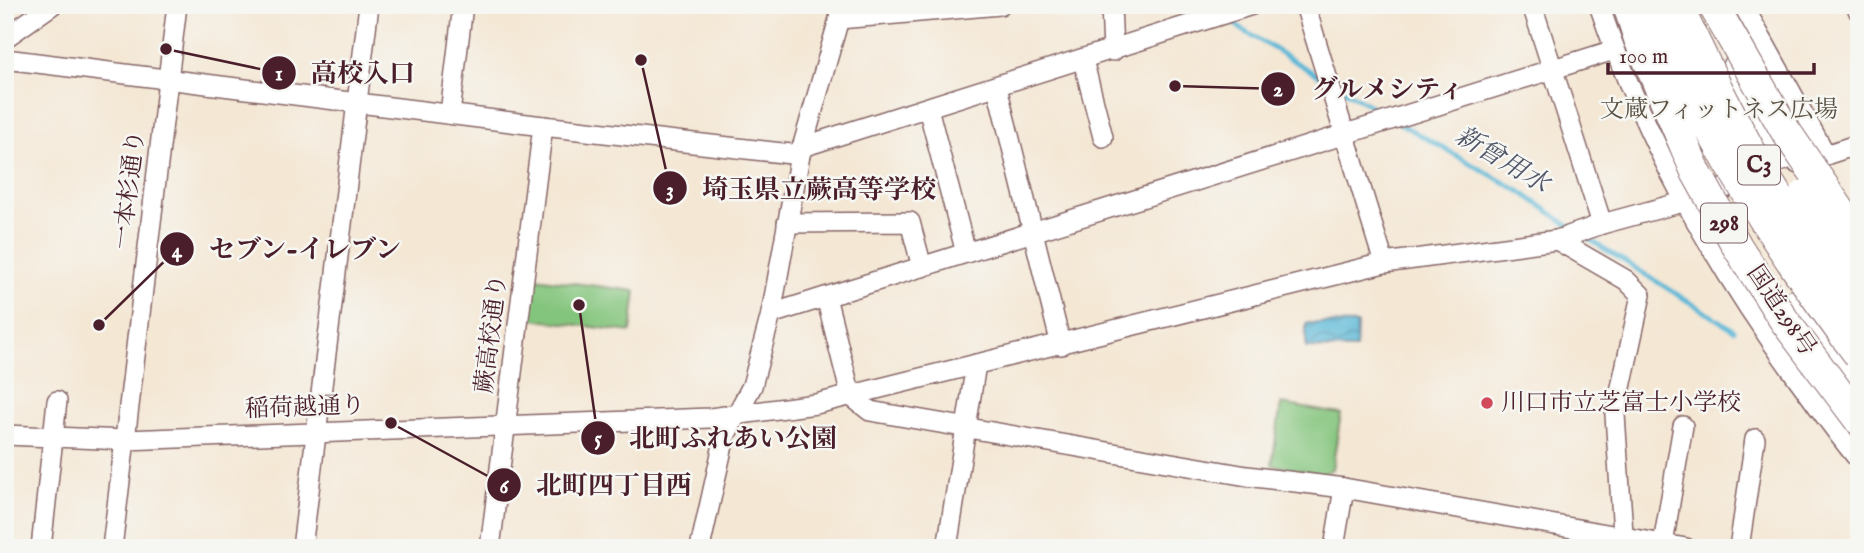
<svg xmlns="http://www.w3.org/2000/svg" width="1864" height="553" font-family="'IM FELL English','Noto Serif JP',serif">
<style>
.green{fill:#84c57d;stroke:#677254;stroke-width:2}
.water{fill:url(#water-waves);stroke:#526b81;stroke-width:2}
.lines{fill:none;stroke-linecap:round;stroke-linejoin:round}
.stream{stroke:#59b7d7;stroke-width:4.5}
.minor-casing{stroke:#866566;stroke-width:22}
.highway-casing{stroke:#866566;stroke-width:32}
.minor{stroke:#fff;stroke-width:19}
.highway{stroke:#fff;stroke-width:30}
.highway-bridge-casing{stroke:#866566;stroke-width:32;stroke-linecap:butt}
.highway-bridge{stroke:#fff;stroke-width:30}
.poi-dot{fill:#d1495b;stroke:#f6f6f2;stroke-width:2.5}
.labels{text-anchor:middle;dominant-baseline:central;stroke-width:5;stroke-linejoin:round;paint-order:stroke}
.shield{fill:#f6f6f2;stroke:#7e6067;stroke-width:2}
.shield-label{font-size:23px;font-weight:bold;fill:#4a1f2b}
.park-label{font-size:24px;fill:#5b5144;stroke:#f6f6f2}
.street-label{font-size:24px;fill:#4a1f2b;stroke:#f6f6f2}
.poi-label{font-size:24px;fill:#4a1f2b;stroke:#f6f6f2;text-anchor:start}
.water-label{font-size:26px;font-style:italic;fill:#4f5467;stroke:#f6f6f2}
.leader{fill:none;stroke:#4a1f2b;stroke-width:2.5}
.callout-dot{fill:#4a1f2b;stroke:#f6f6f2;stroke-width:2.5}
.mark-label{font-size:21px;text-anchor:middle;font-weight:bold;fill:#fff}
.callout-label{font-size:26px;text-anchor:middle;font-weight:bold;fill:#4a1f2b;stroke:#f6f6f2;stroke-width:5;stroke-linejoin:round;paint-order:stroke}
</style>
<defs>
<pattern id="water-waves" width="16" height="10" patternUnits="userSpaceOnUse" patternTransform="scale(1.75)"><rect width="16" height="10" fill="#59b7d7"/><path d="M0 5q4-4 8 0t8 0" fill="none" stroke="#4c94af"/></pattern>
</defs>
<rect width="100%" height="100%" fill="#f6f6f2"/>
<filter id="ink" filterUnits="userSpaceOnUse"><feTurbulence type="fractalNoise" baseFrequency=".0143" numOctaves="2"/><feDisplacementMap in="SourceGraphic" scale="14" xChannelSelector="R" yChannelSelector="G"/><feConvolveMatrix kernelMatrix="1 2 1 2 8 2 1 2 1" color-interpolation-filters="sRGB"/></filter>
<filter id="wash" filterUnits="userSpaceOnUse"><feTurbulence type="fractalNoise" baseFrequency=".00686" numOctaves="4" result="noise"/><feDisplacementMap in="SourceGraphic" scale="28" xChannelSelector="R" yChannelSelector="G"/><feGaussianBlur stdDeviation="1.57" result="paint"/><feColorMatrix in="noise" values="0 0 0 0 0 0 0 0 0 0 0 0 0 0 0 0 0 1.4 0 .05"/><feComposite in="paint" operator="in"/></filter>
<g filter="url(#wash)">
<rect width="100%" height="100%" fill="#f4e7d4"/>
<g class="green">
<polygon points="528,277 636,291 631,332 523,318"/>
<polygon points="1281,404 1341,414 1332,469 1324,474 1272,465"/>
</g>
<polygon class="water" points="1306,323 1357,324 1356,349 1306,348"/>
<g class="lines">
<g class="stream">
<polyline points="1229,19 1241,29 1319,76"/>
<polyline points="1336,85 1385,115"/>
<polyline points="1399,123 1521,192 1571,227"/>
<polyline points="1584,236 1734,330"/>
</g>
</g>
</g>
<g filter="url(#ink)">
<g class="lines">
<g class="minor-casing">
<g id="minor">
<polyline points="1111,5 1113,51"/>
<polyline points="1305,5 1384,263"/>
<polyline points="1532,5 1602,224"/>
<path d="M 1599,5 C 1646,143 1713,262 1798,379 C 1818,406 1837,434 1859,460"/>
<polyline points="1743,5 1826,155"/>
<polyline points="1856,5 1859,12"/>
<polyline points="839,19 1000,5"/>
<polyline points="5,38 52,5"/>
<polyline points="5,59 543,126 800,155"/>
<polyline points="1083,60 1103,137"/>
<polyline points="997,87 1061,345"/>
<polyline points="928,108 966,253"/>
<polyline points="450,114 463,5"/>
<polyline points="802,147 1252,5"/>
<polyline points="1798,164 1859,144"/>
<polyline points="787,223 910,222 922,267"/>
<polyline points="1557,240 1626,280 1641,295 1615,415 1624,548"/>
<polyline points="826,297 851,396 870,411 1247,476 1344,488 1686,548"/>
<polyline points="771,314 1614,50"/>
<polyline points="5,435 125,440 710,418 816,404 1384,263 1557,240 1602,224 1683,202 1749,180"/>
<polyline points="1663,544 1683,426"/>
<polyline points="41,548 57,401"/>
<polyline points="112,548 177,5"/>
<polyline points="302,548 369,5"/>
<polyline points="490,548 543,126"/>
<polyline points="700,548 725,436 752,386 771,314 800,155 843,5"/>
<polyline points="947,548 976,364"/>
<polyline points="1334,548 1344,488"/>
<polyline points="1739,548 1755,439"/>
</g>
</g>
<g class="highway-casing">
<g id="highway">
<polyline points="1736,70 1781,156"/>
<polyline points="1794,305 1859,389"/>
</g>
</g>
<use href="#minor" class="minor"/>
<use href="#highway" class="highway"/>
<g class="highway-bridge-casing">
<g id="highway-bridge">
<polyline points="1628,5 1639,39 1696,172 1737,246 1784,320 1859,420"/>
<path d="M 1649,5 C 1703,130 1776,247 1859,355"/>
<path d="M 1677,5 C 1706,65 1734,125 1768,181 C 1796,227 1827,271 1859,314"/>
<polyline points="1713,5 1785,130 1859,238"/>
<polyline points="1805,195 1859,276"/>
</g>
</g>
<use href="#highway-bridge" class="highway-bridge"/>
</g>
</g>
<circle class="poi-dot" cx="1487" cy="403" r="7"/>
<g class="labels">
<g class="shield">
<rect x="1738" y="145.5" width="42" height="39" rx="5"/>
<rect x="1701" y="203.5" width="46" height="39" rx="5"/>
</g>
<g class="shield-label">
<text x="1759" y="165">C3</text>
<text x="1724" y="223">298</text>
</g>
<g class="park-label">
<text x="1719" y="110">文蔵フィットネス広場</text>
</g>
<g class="street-label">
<text transform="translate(130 190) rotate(-83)">一本杉通り</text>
<text transform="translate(1781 311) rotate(56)">国道298号</text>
<text transform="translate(492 334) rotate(-83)">蕨高校通り</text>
<text transform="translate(305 408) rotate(-2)">稲荷越通り</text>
</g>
<g class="poi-label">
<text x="1501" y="403">川口市立芝富士小学校</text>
</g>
<g class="water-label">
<text transform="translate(1502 160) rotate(31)">新曾用水</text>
</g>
</g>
<path class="leader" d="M166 49L279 73M1175 86L1278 89M641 60L670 188M99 325L177 249M579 305L598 438M391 423L504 485"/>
<g class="callout-dot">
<circle cx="166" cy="49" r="7"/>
<circle cx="1175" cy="86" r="7"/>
<circle cx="641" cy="60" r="7"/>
<circle cx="99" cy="325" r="7"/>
<circle cx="579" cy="305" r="7"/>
<circle cx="391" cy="423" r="7"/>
<circle cx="279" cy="73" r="18"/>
<circle cx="1278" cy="89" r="18"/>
<circle cx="670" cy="188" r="18"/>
<circle cx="177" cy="249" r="18"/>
<circle cx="598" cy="438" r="18"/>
<circle cx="504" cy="485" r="18"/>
</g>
<g class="mark-label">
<text x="279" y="80">1</text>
<text x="1278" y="96">2</text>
<text x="670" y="196">3</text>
<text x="177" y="257">4</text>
<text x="598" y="445">5</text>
<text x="504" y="493">6</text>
</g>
<g class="callout-label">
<text x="363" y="82">高校入口</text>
<text x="1388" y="98">グルメシティ</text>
<text x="819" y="198">埼玉県立蕨高等学校</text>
<text x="305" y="258">セブン-イレブン</text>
<text x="733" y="447">北町ふれあい公園</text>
<text x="614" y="494">北町四丁目西</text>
</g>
<rect width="1864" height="553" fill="none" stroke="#f6f6f2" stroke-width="28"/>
<path d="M1608 63v10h206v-10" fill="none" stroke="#4a1f2b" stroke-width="3.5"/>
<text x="1619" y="63" font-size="21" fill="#4a1f2b" stroke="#f6f6f2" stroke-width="5" paint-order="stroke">100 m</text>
</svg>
